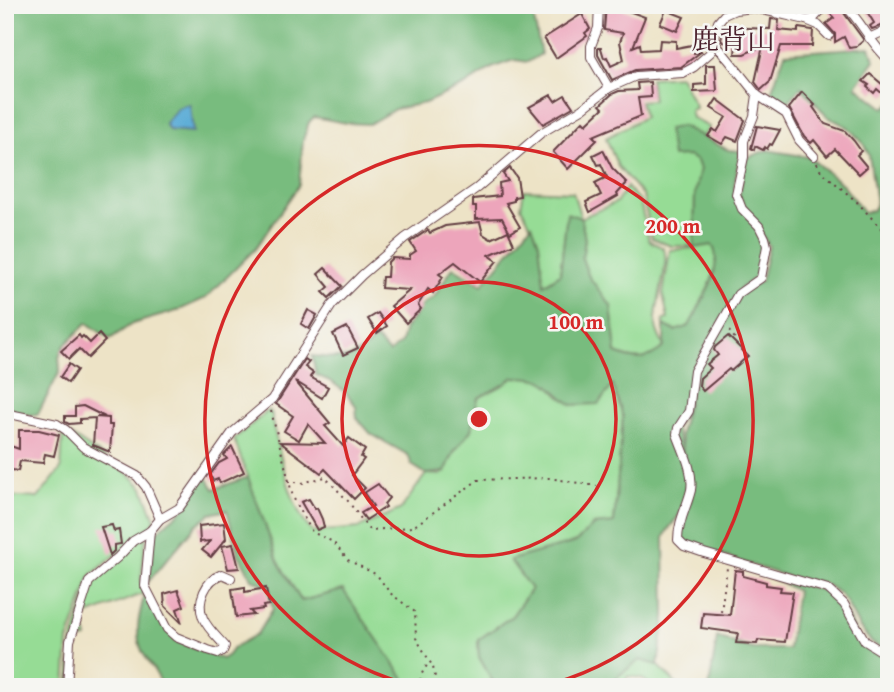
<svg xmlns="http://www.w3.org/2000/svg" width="894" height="692" font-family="'Gentium Book Plus','Noto Serif JP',serif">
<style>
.green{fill:#96dc95;stroke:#707e60;stroke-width:2}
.forest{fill:#78bc7e;stroke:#616e54;stroke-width:2}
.water{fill:#5dadd7;stroke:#546681;stroke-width:2}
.building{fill:#eda5bb}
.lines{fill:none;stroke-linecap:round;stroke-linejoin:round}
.street-casing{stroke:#623c42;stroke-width:10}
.path{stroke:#623c42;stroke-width:2;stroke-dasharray:2 5;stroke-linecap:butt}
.street{stroke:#fff;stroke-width:8}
.ring{fill:none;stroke:#d62828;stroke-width:3.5}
.labels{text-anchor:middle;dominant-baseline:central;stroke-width:5;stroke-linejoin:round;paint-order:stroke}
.quarter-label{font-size:28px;fill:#4a1f2b;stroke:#f6f6f2}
.centre{fill:#d62828;stroke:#f6f6f2;stroke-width:3.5}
.ring-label{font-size:21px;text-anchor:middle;font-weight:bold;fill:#d62828;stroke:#f6f6f2;stroke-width:5;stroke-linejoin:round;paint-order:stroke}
</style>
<rect width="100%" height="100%" fill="#f6f6f2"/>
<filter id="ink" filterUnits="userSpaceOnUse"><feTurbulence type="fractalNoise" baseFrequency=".0143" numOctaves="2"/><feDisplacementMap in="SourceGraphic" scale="14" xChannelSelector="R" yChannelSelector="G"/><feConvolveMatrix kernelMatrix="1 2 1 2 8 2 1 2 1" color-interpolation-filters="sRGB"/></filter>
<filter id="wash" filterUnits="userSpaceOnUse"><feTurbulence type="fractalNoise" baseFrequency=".00686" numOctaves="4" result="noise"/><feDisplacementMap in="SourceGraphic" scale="28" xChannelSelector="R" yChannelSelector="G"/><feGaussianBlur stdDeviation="1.57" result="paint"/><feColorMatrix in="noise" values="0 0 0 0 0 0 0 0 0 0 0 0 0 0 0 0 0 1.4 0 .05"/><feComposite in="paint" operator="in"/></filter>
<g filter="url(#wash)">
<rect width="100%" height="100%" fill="#ede3c6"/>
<g class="green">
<polygon points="680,76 696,108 690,110 692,118 709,127 703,137 682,126 688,155 697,161 700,169 695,193 694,246 671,246 652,238 643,196 618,167 606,138 644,117 640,101 653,100 650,78"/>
<path d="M 627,187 L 640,202 L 649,240 C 653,244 660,245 663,248 C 672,261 653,307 656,326 C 657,333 661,340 664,347 C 646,361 638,362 616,353 L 611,306 L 589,277 L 582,258 L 585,239 L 581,218 L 567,214 L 560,274 L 543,285 C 540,255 537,232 521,207 L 524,190 L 573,192 L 581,218 L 617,202 Z"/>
<path d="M 702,245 L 712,245 C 725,263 707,289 699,307 C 696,312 693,322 689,327 C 682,334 671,330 664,325 L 663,320 L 668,319 L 663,294 L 670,250 L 694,248 Z"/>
<path d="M 513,377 L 534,377 L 546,381 L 562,398 L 598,404 L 613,385 L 623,417 L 614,524 L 593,525 L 577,542 L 510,560 L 531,589 L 512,616 L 478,640 L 479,657 L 496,687 L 410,687 L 343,591 L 301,601 L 278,561 L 234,439 L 269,410 L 272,414 L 272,422 C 280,450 291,514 313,532 L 359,528 L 401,509 L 426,474 L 440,475 L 445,472 L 454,452 L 471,430 L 478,398 L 505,384 Z"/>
<polygon points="63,430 128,473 143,488 155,520 150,527 91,575 68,641 65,687 11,687 5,685 5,496 38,498 61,469"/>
<polygon points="146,536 141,580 145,593 82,617 87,638 75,643 72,687 69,687 72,642 90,584 135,543"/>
<polygon points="640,660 658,665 679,687 654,687 641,678 628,676 622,687 612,687 618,676"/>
</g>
<g class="forest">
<polygon points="5,5 536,5 534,19 541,54 528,62 515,60 508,62 492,68 465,85 425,103 395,109 369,124 346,123 314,117 309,122 303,140 299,185 255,249 206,298 177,311 132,324 110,339 87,323 64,346 59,357 60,371 38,414 31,415 5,409"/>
<polygon points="870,47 875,60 856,86 884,108 889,104 889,652 872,643 859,627 846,602 839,593 823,583 789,577 686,544 680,537 691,498 680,434 696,371 740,294 761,281 769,246 739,198 746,158 767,150 809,157 842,184 864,213 873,210 876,203 869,155 863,143 848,127 828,117 801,87 784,107 770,95 785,53"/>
<path d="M 682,126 L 728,150 L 740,151 L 734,187 L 756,225 L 764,246 L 759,274 L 740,289 L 691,371 L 686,410 L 675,428 C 684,458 695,485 679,515 C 674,523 667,528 664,538 L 665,617 L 658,665 L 640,660 L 618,676 L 612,687 L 496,687 L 479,657 L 478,640 L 512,616 L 531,589 L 510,560 L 576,542 L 593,525 L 614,523 L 623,417 L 613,385 L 598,404 L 572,405 C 544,385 553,377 513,377 L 505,384 L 478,398 L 471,430 L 454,452 L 445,472 L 426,474 L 412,465 L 408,455 L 371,434 L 357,418 L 356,406 L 346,393 L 332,382 L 316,375 L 312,356 C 346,358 348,364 376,339 L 389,353 L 401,343 L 405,328 L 416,315 L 423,304 L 434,297 L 453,267 L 482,285 L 532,224 L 539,243 L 544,285 L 560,274 L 567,213 L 581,218 L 585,239 L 582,259 L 589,277 L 611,306 L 616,353 C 638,362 646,361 664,347 L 664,325 L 675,331 L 689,326 C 699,306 726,266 712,245 L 694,248 L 695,193 L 700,169 L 697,161 L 688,156 L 672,157 L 668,129 Z"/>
<path d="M 206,476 L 214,489 L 248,477 L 278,561 L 301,601 L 343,590 L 410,687 L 162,687 C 158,673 150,665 143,653 C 133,632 140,613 145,593 L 176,641 L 222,659 L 228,655 L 233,648 L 257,634 L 273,609 L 268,586 L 252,579 L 238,553 L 227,510 L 210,514 L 196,525 L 148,582 L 155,533 L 181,511 Z"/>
<polygon points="772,578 826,591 842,606 858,637 869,648 889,658 889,687 709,687 717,637 753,649 788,649 797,591"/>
</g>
<polygon class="water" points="185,105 190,105 193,132 169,130 165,123 178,108"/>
<g id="blocks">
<g class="building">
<polygon points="606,5 623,9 645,17 633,47 640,44 641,50 659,49 660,40 676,41 676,48 692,45 694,53 702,51 681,67 635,70 612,80 598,55 598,48 601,48 604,58 607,57 611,66 624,60 620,42 623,33 604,30"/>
<polygon points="832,5 838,5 863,39 863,41 856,47 849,48 844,37 835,42 835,34 826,24 834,18 829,12"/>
<polygon points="863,5 889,5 889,23 872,29 870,26 874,23"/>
<polygon points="666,10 684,17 677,31 660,24"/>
<polygon points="582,14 590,29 585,33 587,36 556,58 544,38"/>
<polygon points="771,19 779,20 778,30 798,32 798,28 813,30 812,46 781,46 770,82 761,90 755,82 763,46 744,54 735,54 736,44 723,42 721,40 724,27 770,29"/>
<polygon points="706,65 715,65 717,91 694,92 694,85 706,84"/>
<polygon points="870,74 882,84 889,76 889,93 885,96 877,89 874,93 867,87 869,85 863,81"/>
<polygon points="650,82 651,97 638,98 641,116 593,136 597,140 568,169 553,152 583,121 586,124 603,108 600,105 612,94 619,91 638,90 637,83"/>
<polygon points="802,92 815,105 813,107 825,124 845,131 854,141 861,151 857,155 867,167 859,174 835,149 827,156 814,140 811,143 804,136 789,108"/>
<polygon points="551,95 555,101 565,95 573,107 543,124 529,107"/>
<polygon points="717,99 745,120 737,141 727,137 722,144 708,136 713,129 717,132 726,117 711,108"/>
<polygon points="757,126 780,130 772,145 770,144 767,149 765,147 763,150 755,146 754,150 751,148"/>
<polygon points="603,150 612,168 627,183 617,194 618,196 590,212 586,202 601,195 595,183 607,177 601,164 598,165 593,155"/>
<polygon points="510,168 517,178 520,196 514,197 514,201 506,203 520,227 510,233 502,218 476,219 476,206 473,206 473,199 500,196 499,183 508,181 503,174"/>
<polygon points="480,222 483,234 491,239 508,231 514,244 489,255 497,261 480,282 455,262 439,274 443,277 433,293 428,289 418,305 421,309 406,323 391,306 410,290 381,288 382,277 387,277 388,262 392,258 410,259 410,255 416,251 410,242 428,230 430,233 445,226"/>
<polygon points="325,268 342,286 329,298 323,292 329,287 318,274"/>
<polygon points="308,310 317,315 309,329 301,324"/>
<polygon points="378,313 387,326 377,333 368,319"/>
<polygon points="347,327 358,348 343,355 333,334"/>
<polygon points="99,334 105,341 88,358 79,349 69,359 61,351 79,335 81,338 83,336 90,343"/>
<polygon points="728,336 748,356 731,371 729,369 703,391 699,386 700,378 711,368 707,364 718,355 714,350 715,347"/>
<polygon points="305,359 309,362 305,367 313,373 310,377 328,387 322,398 295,381 330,423 325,426 343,446 349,438 365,450 361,457 364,459 352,475 365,488 354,499 325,469 321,473 280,442 325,443 308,424 299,440 284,431 293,416 276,404"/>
<polygon points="69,364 77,370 68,383 60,377"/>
<polygon points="83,406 105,417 96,417 109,418 109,425 112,425 110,452 93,445 95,418 80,419 80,423 69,424 65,422 65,416 75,416 75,407"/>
<polygon points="19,430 39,430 59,435 54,456 45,454 43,463 20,461 18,471 6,469 8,458 5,457 5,444 19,449"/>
<polygon points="232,447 244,472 220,483 218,479 213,481 210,475 219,463 227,459 224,455"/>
<polygon points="378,484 389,498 384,504 386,507 366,520 361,513 373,506 364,493"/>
<polygon points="309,499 315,509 317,508 322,519 324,527 317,530 301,502"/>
<polygon points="224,523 226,539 211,557 202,550 210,541 200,542 199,526"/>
<polygon points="112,525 114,531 119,530 121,544 114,545 114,551 110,555 101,527"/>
<polygon points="233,544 239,568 228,569 222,546"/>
<polygon points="735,570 743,571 743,576 766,582 766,585 781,587 780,591 793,592 785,642 758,640 757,644 736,643 738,633 701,628 703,613 730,615"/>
<polygon points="245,587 245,592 266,588 269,605 263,606 264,609 250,611 254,615 236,617 232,589"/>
<polygon points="178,590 184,606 177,609 182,623 165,606 164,594"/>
</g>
</g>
</g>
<g filter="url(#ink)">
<use href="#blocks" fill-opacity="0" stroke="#623c42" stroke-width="2"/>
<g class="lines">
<g class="street-casing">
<g id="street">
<polyline points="599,5 598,28 591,46 591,57 609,88"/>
<path d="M 844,5 C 862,21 870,44 889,60"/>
<polyline points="806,20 818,25 829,36"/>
<polyline points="869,38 889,29"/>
<path d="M 715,43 L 757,95 L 754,116 L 744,141 L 744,157 L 736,194 L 742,209 L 759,226 L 765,238 L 767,246 L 761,278 L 738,294 L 694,371 L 689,411 L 678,428 L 677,434 C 683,451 694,471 691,490 C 687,507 678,521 678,540 L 684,546 L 704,553 L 828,589 L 844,604 L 865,641 L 889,656"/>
<polyline points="757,95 786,114 799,140 814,156"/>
<polyline points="5,413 57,424 66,430 83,447 137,476 146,487 160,519"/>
<path d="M 150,531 L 145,586 L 167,629 L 176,637 L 208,650 L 218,653 L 223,651 L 225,646 C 218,638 207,628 203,618 C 196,601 206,580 222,574 L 231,578"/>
<polyline points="5,686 7,687"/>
<polyline points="67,687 70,641 89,582 118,557 133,541 150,531 160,519 179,508 232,433 272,399 332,305 362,275 405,238 477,188 541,133 582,109 609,88 636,76 683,73 694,67 711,52 718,22 724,15 735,10 754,8 806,20 813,19 826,5"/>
</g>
</g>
<g class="path">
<polyline points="817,163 819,169 857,202 889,237"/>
<polyline points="729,331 737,341"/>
<polyline points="271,411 293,497 312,532 333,542 348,560 377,575 390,593 415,612 416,638 433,667 437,687"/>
<polyline points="288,481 302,483 325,477 348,501 369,530 413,527 478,480 549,478 597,486"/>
<polyline points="721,612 727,568"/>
<polyline points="419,687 421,675 429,662"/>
</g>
<use href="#street" class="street"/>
</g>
</g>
<g class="ring">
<circle cx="479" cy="419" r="137"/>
<path d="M420 687A274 274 0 1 1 538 687"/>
</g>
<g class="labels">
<g class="quarter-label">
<text x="733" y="38">鹿背山</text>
</g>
</g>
<circle cx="479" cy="419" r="10" class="centre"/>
<g class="ring-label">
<text x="673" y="233">200 m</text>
<text x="576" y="329">100 m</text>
</g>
<rect width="894" height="692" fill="none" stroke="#f6f6f2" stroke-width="28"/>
</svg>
